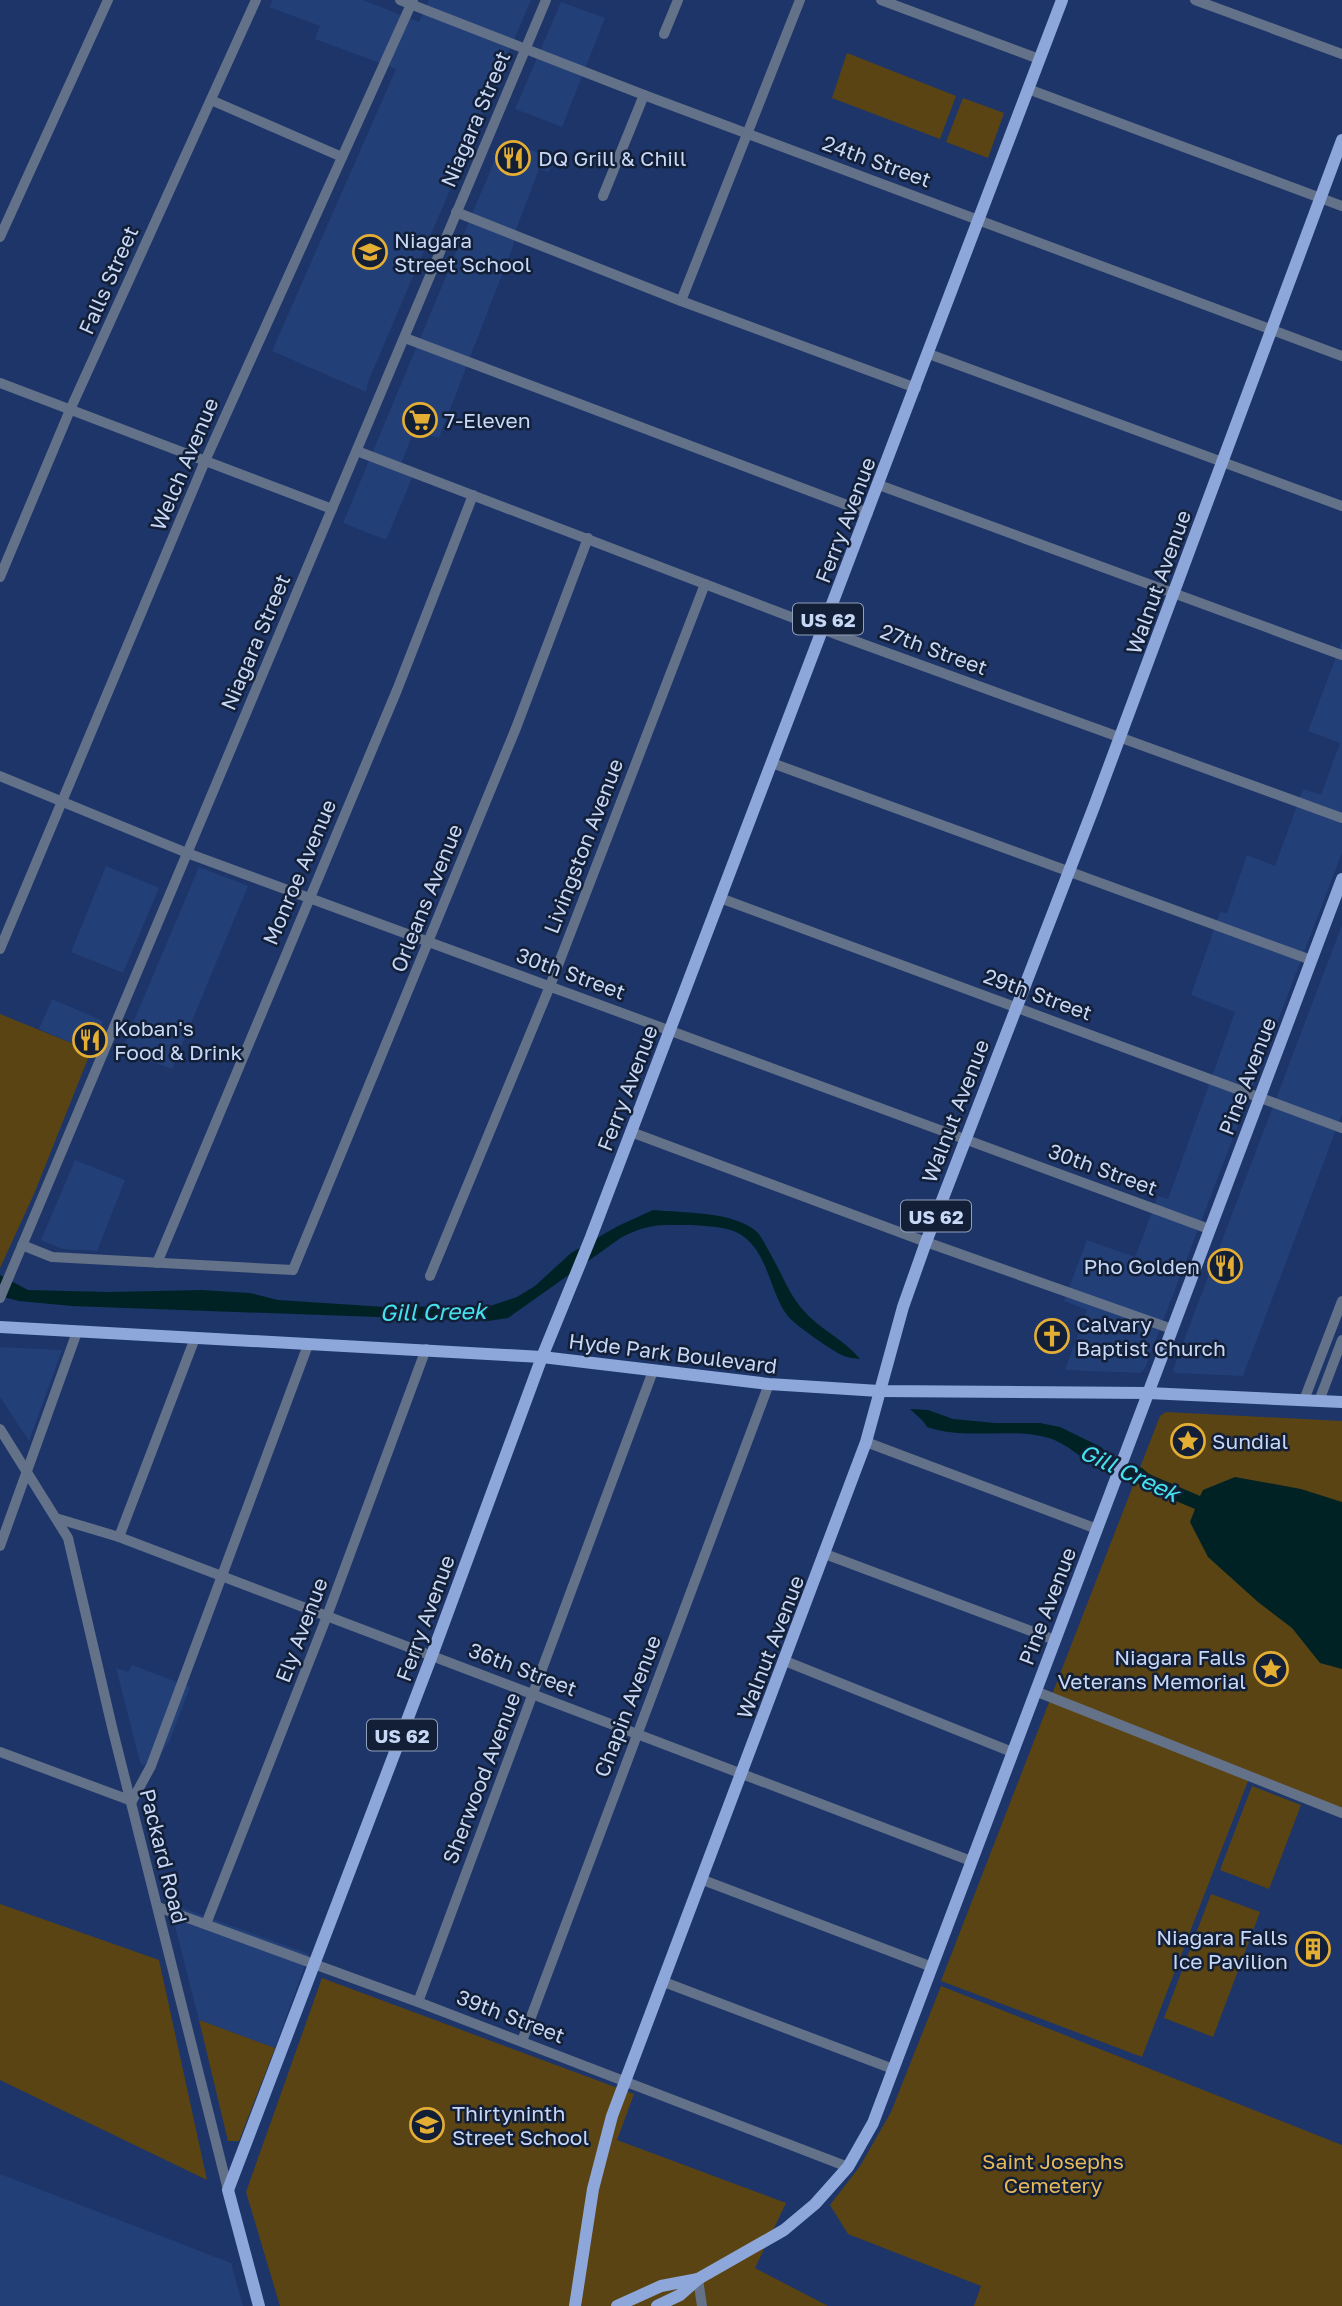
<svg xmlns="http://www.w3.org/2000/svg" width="1342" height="2306" font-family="'Golos Text',sans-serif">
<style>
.built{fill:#233f78}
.green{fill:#5b4413}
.water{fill:#002225}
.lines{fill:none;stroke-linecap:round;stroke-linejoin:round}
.minor{stroke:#637189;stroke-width:10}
.major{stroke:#8da7da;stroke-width:12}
.labels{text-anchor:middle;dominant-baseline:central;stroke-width:5;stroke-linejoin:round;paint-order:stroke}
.shield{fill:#131f36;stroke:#91a0bc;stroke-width:2}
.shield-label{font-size:19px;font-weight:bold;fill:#c7d7f6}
.street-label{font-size:21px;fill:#c7d7f6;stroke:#131f36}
.poi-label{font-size:21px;fill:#c7d7f6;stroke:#131f36;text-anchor:start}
.park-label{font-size:21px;fill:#e9b957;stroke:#131f36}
.water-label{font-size:23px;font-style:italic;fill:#45e2ee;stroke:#131f36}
</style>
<rect width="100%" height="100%" fill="#1d3568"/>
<g class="built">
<polygon points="273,0 363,0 419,22 429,0 531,0 368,382 366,392 272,351 396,69 315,39 320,26 269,7"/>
<polygon points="561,2 605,18 562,127 515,109"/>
<polygon points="503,140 554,158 549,172 539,169 517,227 513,246 439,438 414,430 399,470 413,476 386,540 343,523"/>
<polygon points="1342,641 1342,853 1145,1368 1141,1373 1065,1370 1087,1310 1064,1301 1087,1240 1135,1257 1158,1196 1168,1199 1235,1012 1191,995 1220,912 1227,913 1247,855 1275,866 1303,789 1321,795 1340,743 1308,731"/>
<polygon points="106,866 159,888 123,973 71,952"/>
<polygon points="199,867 248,886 172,1069 121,1051"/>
<polygon points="1342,925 1342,1114 1243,1376 1175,1373 1173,1369"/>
<polygon points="52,999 103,1021 91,1051 39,1029"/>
<polygon points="75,1160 125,1180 97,1251 63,1249 41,1240"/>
<polygon points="0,1347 62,1350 29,1441 0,1397"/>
<polygon points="132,1665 190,1687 170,1740 154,1764 142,1765 140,1762 116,1668 128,1672"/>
<polygon points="169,1903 309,1954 275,2048 199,2020"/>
<polygon points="0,2174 231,2263 243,2306 0,2306"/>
</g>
<g class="green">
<polygon points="847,53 956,96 940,139 832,98"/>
<polygon points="963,98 1004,113 988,158 946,142"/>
<polygon points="0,1014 91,1051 34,1194 0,1268"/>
<polygon points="1166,1412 1342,1421 1342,1808 1251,1773 1142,2057 941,1981 1160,1416"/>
<polygon points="1252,1786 1301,1805 1269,1889 1220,1870"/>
<polygon points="1211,1894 1260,1912 1213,2037 1164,2018"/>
<polygon points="0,1904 159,1960 207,2180 0,2080"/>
<polygon points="322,1978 634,2094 617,2140 786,2203 755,2268 828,2306 280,2306 246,2192"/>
<polygon points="941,1986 1342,2145 1342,2306 974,2306 981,2286 848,2234 830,2205 860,2166 891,2112"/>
<polygon points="199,2020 275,2048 239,2141 228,2141"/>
</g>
<g class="water">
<path d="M 653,1210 C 682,1213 735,1211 757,1232 C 762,1237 767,1248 771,1255 C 782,1274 789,1294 803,1310 C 820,1330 844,1339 860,1359 C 855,1358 849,1358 844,1356 C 834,1352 793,1324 787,1315 C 769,1291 768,1249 738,1233 C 725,1226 704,1226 690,1225 C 660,1225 650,1223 622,1237 L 508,1318 L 488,1321 L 72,1306 L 19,1301 L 0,1296 L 0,1275 L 28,1290 L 108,1292 L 202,1290 L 250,1293 L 278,1300 L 385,1307 L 490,1306 L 517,1297 L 535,1286 L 571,1253 L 618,1226 Z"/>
<path d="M 910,1409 L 928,1410 L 953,1419 L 995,1423 L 1040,1423 L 1060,1427 L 1101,1447 L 1111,1457 L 1142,1468 L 1149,1474 L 1200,1496 L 1203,1490 L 1235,1477 L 1301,1489 L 1342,1502 L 1342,1669 L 1320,1663 L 1292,1628 L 1258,1602 L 1208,1557 L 1190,1522 L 1195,1509 L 1140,1486 L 1137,1481 L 1105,1469 L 1099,1469 C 1086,1461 1066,1444 1052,1439 C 1011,1426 967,1441 927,1427 L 923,1421 Z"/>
</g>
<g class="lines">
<g class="minor">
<polyline points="400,0 644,95 1342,356"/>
<polyline points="881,0 1039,59"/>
<polyline points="1195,0 1342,54"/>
<polyline points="664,34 678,0"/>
<polyline points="1028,89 1342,206"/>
<polyline points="211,100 342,157"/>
<polyline points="603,196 644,95"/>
<polyline points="456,212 681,301 916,388"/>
<polyline points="0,237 108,0"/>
<polyline points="681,301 800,0"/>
<polyline points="405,338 868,513"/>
<polyline points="929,354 1342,506"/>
<polyline points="0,383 332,509"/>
<polyline points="357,451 838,635 1342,818"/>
<polyline points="879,485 1342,655"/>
<polyline points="0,577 70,410 256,0"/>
<polyline points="772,763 1311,960"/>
<polyline points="0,776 187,853 1209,1229"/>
<polyline points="720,898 1342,1128"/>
<polyline points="0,949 205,461 413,0"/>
<polyline points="631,1132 926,1242 1172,1329"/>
<polyline points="22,1245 52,1257 293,1270 516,728 588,538"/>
<polyline points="157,1263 397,690 473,495"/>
<polyline points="430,1276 550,986 705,584"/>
<polyline points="0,1298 546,0"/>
<polyline points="1304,1400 1342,1301"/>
<polyline points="1319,1401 1342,1340"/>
<polyline points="0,1429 68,1538 112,1727 228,2190"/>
<polyline points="866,1442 1097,1529"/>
<polyline points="59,1519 119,1537 971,1861"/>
<polyline points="119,1537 195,1338"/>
<polyline points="0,1546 77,1332"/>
<polyline points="825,1554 1055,1640"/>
<polyline points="785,1661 1012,1752"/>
<polyline points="1035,1691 1342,1813"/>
<polyline points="0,1752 132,1801 151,1766 308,1345"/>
<polyline points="703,1880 932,1967"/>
<polyline points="158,1907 418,2002 848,2167"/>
<polyline points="206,1924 327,1616 426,1349"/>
<polyline points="664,1982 893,2069"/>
<polyline points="418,2002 653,1371"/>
<polyline points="522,2041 769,1384"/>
<polyline points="698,2279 702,2306"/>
</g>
<g class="major">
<polyline points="0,1327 542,1357 769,1384 879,1391 1148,1393 1342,1402"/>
<polyline points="259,2306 228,2190 432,1655 542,1357 591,1237 1062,0"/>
<polyline points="575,2306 593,2189 612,2116 866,1442 903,1307 926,1242 1095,804 1342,140"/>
<polyline points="617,2306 661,2286 698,2279"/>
<polyline points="657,2306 680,2295 698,2279 784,2230 815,2204 848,2167 873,2123 1342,879"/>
</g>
</g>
<defs>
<g id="restaurant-ring" transform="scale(1.75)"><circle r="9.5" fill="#131f36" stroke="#e4ae35" stroke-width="1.5"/><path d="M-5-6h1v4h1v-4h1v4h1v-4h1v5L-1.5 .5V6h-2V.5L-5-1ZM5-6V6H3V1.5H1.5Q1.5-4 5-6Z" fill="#e4ae35"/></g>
<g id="school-ring" transform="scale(1.75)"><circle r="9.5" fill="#131f36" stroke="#e4ae35" stroke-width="1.5"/><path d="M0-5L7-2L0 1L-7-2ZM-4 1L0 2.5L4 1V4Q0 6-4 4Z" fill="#e4ae35"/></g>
<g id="supermarket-ring" transform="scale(1.75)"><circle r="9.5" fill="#131f36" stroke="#e4ae35" stroke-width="1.5"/><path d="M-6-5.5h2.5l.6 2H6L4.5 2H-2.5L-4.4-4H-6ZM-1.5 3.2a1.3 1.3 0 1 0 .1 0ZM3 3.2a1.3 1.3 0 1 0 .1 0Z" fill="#e4ae35"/></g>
<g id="church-ring" transform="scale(1.75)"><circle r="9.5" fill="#131f36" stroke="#e4ae35" stroke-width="1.5"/><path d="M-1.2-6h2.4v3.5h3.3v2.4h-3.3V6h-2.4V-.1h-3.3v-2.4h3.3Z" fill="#e4ae35"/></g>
<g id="sight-ring" transform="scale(1.75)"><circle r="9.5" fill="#131f36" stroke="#e4ae35" stroke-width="1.5"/><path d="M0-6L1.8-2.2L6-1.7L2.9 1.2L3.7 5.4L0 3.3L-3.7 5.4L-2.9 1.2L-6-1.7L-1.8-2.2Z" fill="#e4ae35"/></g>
<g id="building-ring" transform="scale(1.75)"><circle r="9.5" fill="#131f36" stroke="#e4ae35" stroke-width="1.5"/><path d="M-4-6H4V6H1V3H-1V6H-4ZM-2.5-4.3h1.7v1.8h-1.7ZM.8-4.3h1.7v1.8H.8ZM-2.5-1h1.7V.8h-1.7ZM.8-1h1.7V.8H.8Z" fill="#e4ae35"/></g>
</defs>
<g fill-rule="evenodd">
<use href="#restaurant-ring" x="513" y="158"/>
<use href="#school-ring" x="370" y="252"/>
<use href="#supermarket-ring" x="420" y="420"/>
<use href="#restaurant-ring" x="90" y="1040"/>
<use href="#restaurant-ring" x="1225" y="1266"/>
<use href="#church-ring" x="1052" y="1336"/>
<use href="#sight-ring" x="1188" y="1441"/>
<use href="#sight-ring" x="1271" y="1669"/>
<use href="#building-ring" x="1313" y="1949"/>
<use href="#school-ring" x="427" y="2125"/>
</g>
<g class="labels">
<g class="shield">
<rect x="793" y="603.5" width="70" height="31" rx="5"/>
<rect x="901" y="1200.5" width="70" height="31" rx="5"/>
<rect x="367" y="1719.5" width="70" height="31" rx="5"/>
</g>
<g class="shield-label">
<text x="828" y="619">US 62</text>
<text x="936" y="1216">US 62</text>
<text x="402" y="1735">US 62</text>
</g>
<g class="street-label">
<text transform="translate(475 119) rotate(-67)">Niagara Street</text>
<text transform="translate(877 161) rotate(20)">24th Street</text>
<text transform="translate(108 280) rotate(-66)">Falls Street</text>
<text transform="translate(184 464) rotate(-67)">Welch Avenue</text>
<text transform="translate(845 520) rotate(-69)">Ferry Avenue</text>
<text transform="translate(1158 582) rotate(-70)">Walnut Avenue</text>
<text transform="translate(255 642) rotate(-67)">Niagara Street</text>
<text transform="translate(934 649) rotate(20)">27th Street</text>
<text transform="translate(583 846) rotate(-69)">Livingston Avenue</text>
<text transform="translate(299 872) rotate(-67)">Monroe Avenue</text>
<text transform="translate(426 898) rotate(-68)">Orleans Avenue</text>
<text transform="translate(571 973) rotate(20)">30th Street</text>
<text transform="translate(1038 994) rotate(20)">29th Street</text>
<text transform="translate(1247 1076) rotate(-69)">Pine Avenue</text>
<text transform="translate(627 1088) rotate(-69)">Ferry Avenue</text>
<text transform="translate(955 1111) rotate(-69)">Walnut Avenue</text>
<text transform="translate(1103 1169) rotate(20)">30th Street</text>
<text transform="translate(673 1353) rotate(7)">Hyde Park Boulevard</text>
<text transform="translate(1047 1606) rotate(-69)">Pine Avenue</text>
<text transform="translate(425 1618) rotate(-70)">Ferry Avenue</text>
<text transform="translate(301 1630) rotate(-69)">Ely Avenue</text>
<text transform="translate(770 1647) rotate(-69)">Walnut Avenue</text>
<text transform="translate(523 1669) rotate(21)">36th Street</text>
<text transform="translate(627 1706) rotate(-69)">Chapin Avenue</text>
<text transform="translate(481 1778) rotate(-69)">Sherwood Avenue</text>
<text transform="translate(164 1856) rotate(76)">Packard Road</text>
<text transform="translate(511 2016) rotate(21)">39th Street</text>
</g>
<g class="poi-label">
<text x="538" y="158">DQ Grill &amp; Chill</text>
<text x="394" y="240">Niagara<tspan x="394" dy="24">Street School</tspan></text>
<text x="444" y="420">7-Eleven</text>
<text x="114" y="1028">Koban's<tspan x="114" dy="24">Food &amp; Drink</tspan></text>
<text x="1200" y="1266" text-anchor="end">Pho Golden</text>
<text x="1076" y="1324">Calvary<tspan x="1076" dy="24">Baptist Church</tspan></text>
<text x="1212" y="1441">Sundial</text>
<text x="1246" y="1657" text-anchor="end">Niagara Falls<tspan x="1246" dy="24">Veterans Memorial</tspan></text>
<text x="1288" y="1937" text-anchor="end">Niagara Falls<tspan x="1288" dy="24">Ice Pavilion</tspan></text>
<text x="452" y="2113">Thirtyninth<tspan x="452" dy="24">Street School</tspan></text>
</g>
<g class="park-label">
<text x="1053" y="2161">Saint Josephs<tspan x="1053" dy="24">Cemetery</tspan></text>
</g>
<g class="water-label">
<text transform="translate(433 1311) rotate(-1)">Gill Creek</text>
<text transform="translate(1130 1472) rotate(25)">Gill Creek</text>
</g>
</g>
</svg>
